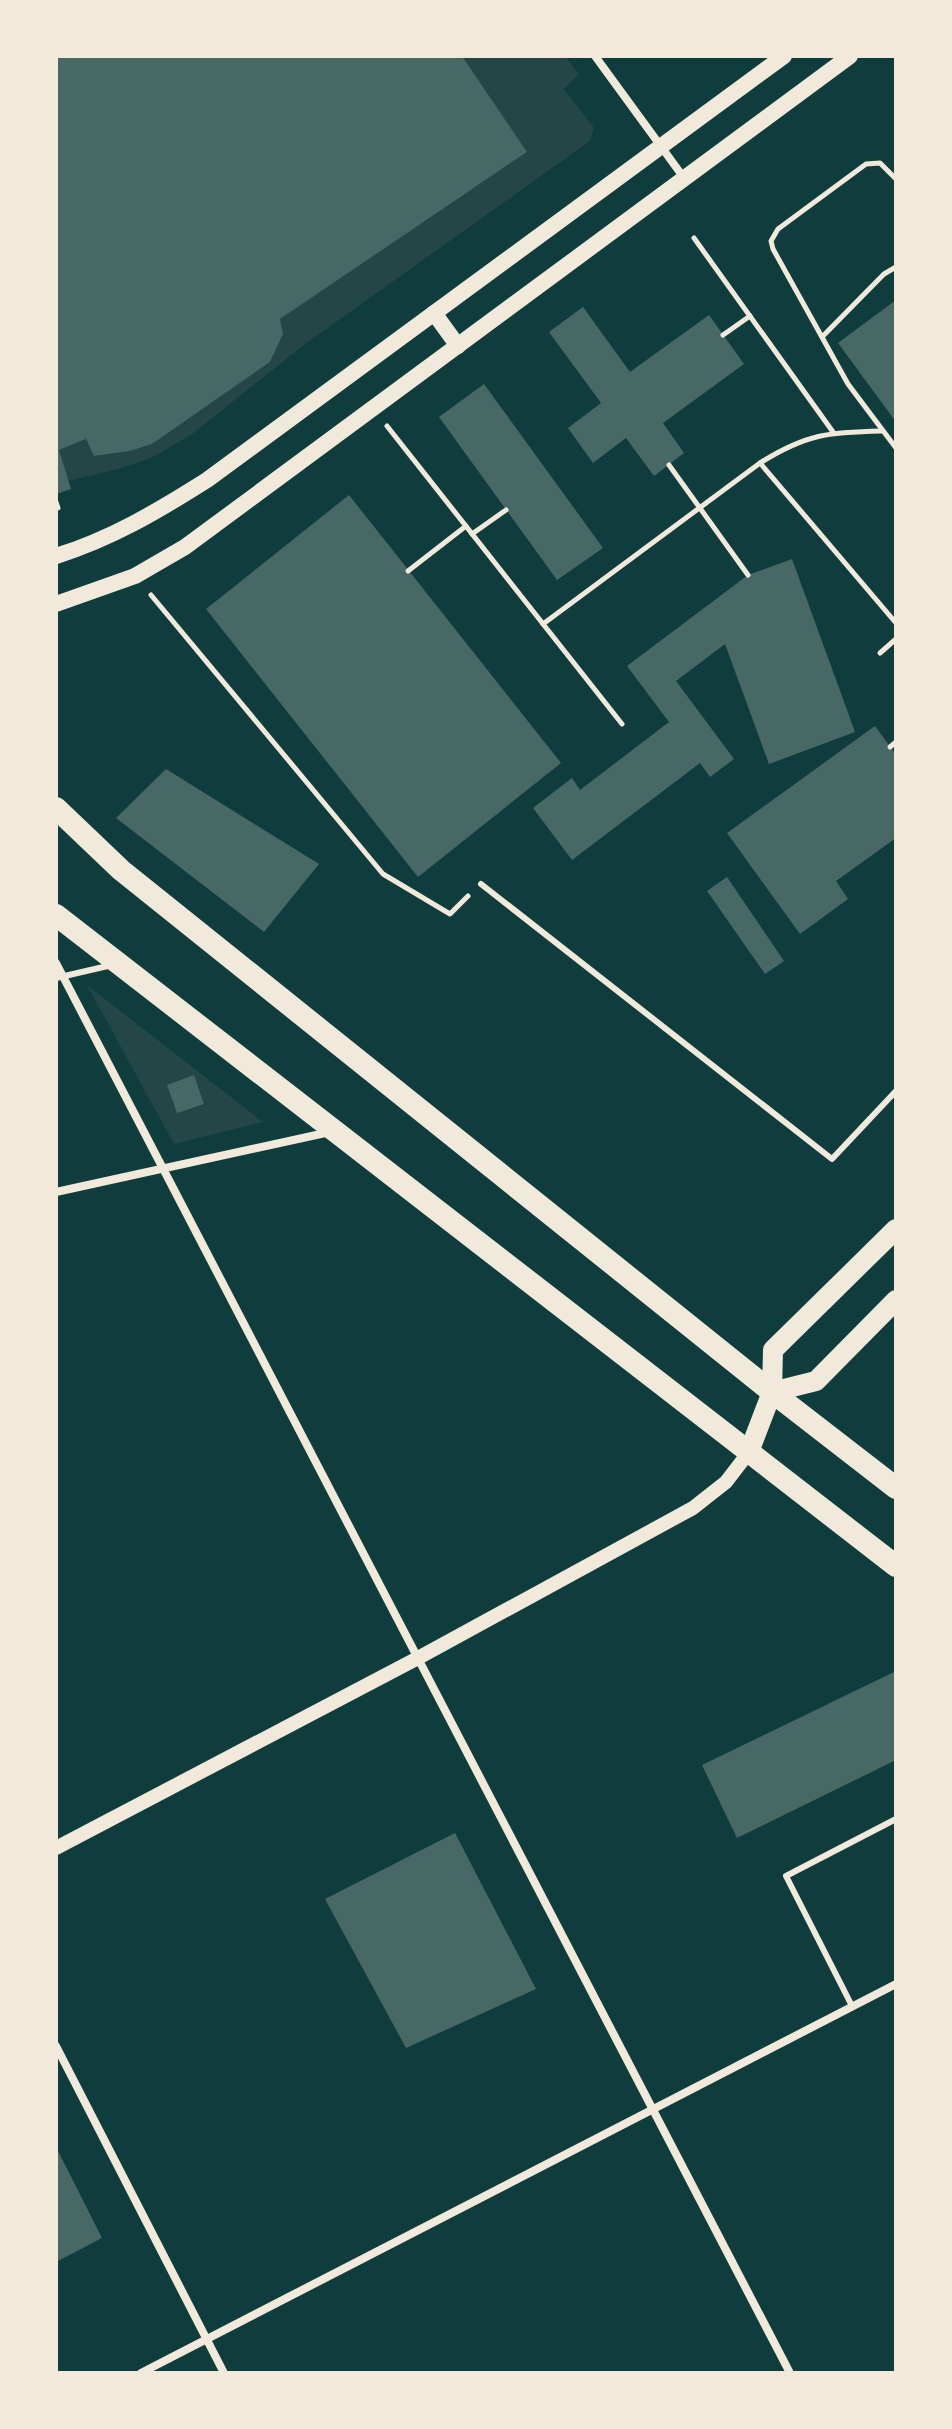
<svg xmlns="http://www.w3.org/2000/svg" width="952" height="2429" font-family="'Space Grotesk',sans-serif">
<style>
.green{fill:#244646}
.building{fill:#486865}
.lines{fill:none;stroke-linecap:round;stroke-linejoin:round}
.path{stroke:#f1e9da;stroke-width:5}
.service{stroke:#f1e9da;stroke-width:6}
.minor{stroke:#f1e9da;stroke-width:8}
.tertiary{stroke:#f1e9da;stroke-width:14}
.secondary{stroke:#f1e9da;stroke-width:16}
.primary{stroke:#f1e9da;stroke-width:20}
.trunk{stroke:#f1e9da;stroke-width:22}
</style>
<rect width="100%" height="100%" fill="#0f3d3e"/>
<g class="green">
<polygon points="462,56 565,56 579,74 564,89 594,128 590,141 305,344 191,435 151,458 118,469 68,481 59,450 86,439 95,456 130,451 152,444 270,362 283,334 280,319 526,153"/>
<polygon points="87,985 263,1122 174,1144"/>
</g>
<g class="building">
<polygon points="56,56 462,56 527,152 280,319 283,334 270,362 152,444 130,451 94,456 86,439 59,450 71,489 56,494"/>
<polygon points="896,300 896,422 838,343"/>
<polygon points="583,307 630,372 709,315 744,364 663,423 684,453 654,476 626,438 593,463 568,428 601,403 549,332"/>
<polygon points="484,384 603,548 557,580 439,417"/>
<polygon points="349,495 561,763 418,877 206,609"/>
<polygon points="792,559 855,732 769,764 725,644 676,681 734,759 710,777 700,763 572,860 533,808 572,778 580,790 669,722 627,666 748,575"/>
<polygon points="875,726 896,755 896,838 836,881 848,899 800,934 727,833"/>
<polygon points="166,769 319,864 264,932 116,818"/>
<polygon points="727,877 784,961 765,974 707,891"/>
<polygon points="194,1075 204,1104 177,1113 167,1085"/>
<polygon points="896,1671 896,1760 737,1838 702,1765"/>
<polygon points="455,1833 536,1989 406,2048 325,1899"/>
<polygon points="56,2147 102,2238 56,2262"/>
</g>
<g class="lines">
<g class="path">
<polyline points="896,179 880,163 866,164 778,229 771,241 773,249 848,384 896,448"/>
<polyline points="694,238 833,432"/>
<polyline points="723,335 750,316"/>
<polyline points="822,337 884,274 896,267"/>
<polyline points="387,426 622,724"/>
<polyline points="760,463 896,623"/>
<polyline points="669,465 748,575"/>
<polyline points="56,502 58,508"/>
<polyline points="472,534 506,510"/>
<polyline points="408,571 466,526"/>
<polyline points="151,595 383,874 450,914 468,896"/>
<path d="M 543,624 L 760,463 C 806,434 829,432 882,431"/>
<polyline points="880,653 896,639"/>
<polyline points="890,747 896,742"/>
</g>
<g class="service">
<polyline points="481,884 832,1159 896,1091"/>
<polyline points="56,978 112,965"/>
<polyline points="852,2006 786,1876 896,1819"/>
</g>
<g class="minor">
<polyline points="595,56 684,178"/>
<polyline points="56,963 790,2373"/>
<polyline points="56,1192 330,1132"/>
<polyline points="56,2046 224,2373"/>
<polyline points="141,2373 896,1984"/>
</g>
<polyline class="tertiary" points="56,1848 418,1658 693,1508 726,1482 749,1452"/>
<g class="secondary">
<polyline points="434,313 458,346"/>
<path d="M 56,556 C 111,539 158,511 207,480 L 784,56"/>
<polyline points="56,604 135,576 185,547 850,56"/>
</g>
<g class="primary">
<polyline points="772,1392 816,1381 896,1300"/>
<polyline points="749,1452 772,1392 773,1350 896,1229"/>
</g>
<g class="trunk">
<polyline points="56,808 121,870 772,1392 896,1488"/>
<polyline points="56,915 896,1566"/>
</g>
</g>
<rect width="952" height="2429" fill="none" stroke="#f1e9da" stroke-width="116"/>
</svg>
